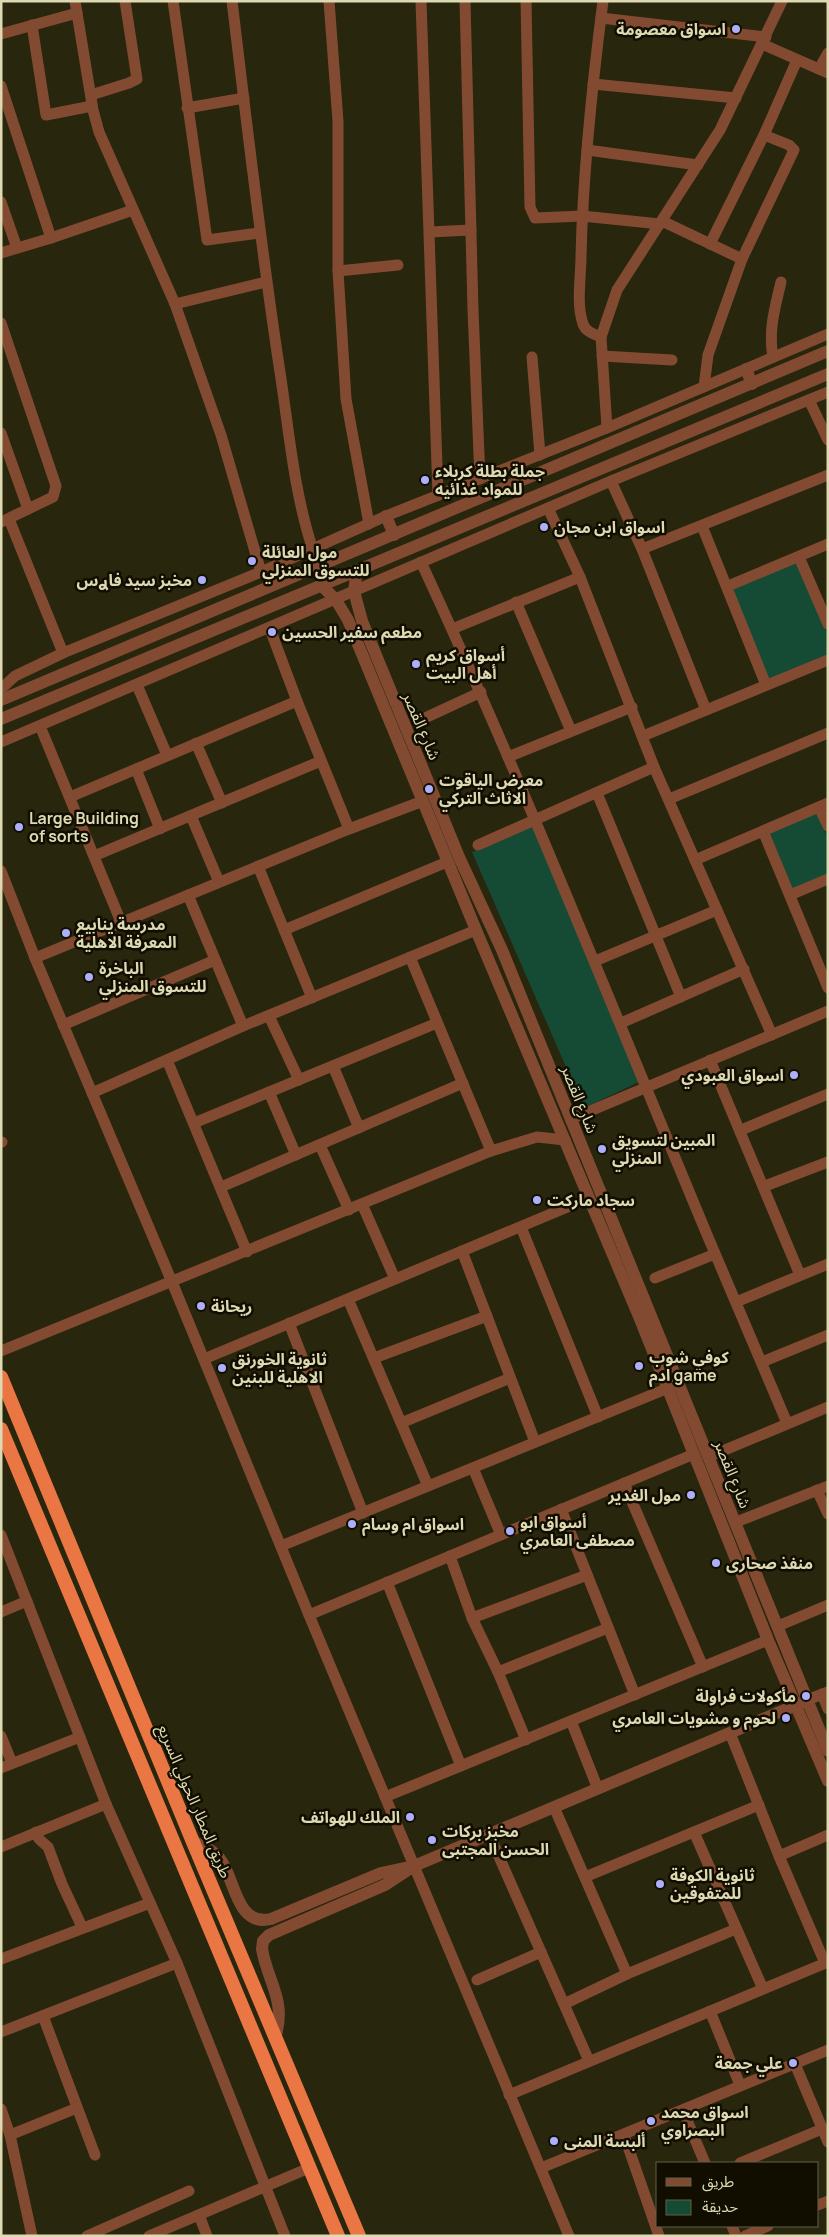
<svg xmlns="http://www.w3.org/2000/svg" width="829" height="2237" font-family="Manrope,'Noto Sans Arabic',sans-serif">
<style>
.green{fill:#154b35}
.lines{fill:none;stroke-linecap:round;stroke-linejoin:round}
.minor{stroke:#834a32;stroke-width:11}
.tertiary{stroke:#834a32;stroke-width:12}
.trunk{stroke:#e97643;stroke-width:14}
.poi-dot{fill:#adaffb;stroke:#110e00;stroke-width:2}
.labels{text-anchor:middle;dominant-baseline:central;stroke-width:5;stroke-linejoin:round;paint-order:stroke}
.poi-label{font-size:16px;font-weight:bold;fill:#ddd9b3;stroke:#110e00;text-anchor:start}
.street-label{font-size:16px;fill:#ddd9b3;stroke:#110e00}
</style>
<rect width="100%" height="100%" fill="#28260d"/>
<g class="green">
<polygon points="798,561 828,629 828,657 768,682 733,589"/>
<polygon points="816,812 828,837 828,874 792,889 769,833"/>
<polygon points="533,825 639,1082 584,1108 472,852"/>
</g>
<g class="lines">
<g class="minor">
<polyline points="75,1 93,110 99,132 175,304 221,435 261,572"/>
<polyline points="173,1 207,240 259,233"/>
<path d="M 232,1 C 247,125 261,249 280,372 C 289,431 294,493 313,550"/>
<polyline points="329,1 338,121 338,271 346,399 369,524"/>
<polyline points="421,1 438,495"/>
<polyline points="465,1 473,310 480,479"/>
<polyline points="526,1 530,207 535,218 582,216 660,224"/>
<polyline points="601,18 766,37"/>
<polyline points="32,25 46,115 92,106"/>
<polyline points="1,34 77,13"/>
<polyline points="762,44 828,73"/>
<polyline points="819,69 828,53"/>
<polyline points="593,84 736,98"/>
<polyline points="1,86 51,238"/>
<polyline points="91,95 129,83 137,79 125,1"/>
<polyline points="187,108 244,98"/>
<polyline points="587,150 698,165"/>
<polyline points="1,202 17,248"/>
<polyline points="662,221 742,259"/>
<polyline points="430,232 471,230"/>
<polyline points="710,244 764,135 797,60"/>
<polyline points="1,253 51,238 133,210"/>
<polyline points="338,271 398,265"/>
<polyline points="175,304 266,282"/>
<polyline points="1,323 56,486 53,497 1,522"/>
<path d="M 601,337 C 594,334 586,332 583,324 C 576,304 581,277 581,256 C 583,171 592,86 603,1"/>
<polyline points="602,356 672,360"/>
<polyline points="532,357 540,455"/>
<path d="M 773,357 C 768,330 775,308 781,282"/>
<polyline points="704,387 708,355 742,259 794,150 789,145 764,135"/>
<polyline points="809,400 828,440"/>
<polyline points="607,428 601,337 617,290 720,130 782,1"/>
<polyline points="1,433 28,509"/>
<polyline points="611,481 642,549 706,710"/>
<polyline points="548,508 580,577 654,767 772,1035"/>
<polyline points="9,519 63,653"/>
<polyline points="702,526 766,685"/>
<polyline points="642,549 828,475"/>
<polyline points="799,557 828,624"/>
<path d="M 421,562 C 524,784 614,1012 708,1237 C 734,1299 761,1361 787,1423"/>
<polyline points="728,586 828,544"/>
<polyline points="516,602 571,731"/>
<polyline points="270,629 297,701 349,829"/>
<polyline points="452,629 580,577"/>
<polyline points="137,685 167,755"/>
<polyline points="1,689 15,676 63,653 261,572 386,516 607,428 828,334"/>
<polyline points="427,717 481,692"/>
<polyline points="40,726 121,922"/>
<polyline points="643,736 828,660"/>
<polyline points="1,742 611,481 828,392"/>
<polyline points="196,743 222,803"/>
<polyline points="508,757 632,707"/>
<polyline points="136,769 160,829"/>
<polyline points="597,793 681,997"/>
<polyline points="70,797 297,701"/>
<polyline points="669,799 828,733"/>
<polyline points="819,807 828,826"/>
<polyline points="191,816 219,882"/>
<polyline points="763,831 828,988"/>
<polyline points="478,845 654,767"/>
<polyline points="94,856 321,761"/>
<polyline points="695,860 828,803"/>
<polyline points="258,866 312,998"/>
<polyline points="1,871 35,958 172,1282 309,1615 569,2236"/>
<polyline points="188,895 243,1026"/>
<polyline points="790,895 828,879"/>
<polyline points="284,930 447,862"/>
<polyline points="410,957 491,1151"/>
<polyline points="35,958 349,829 423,801"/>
<polyline points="595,961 717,910"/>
<polyline points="269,1016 299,1080"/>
<polyline points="621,1023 744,969"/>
<polyline points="63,1025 215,960"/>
<polyline points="167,1060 247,1252"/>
<polyline points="710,1060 800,1275"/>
<polyline points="333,1066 359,1128"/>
<polyline points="269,1092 296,1155"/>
<polyline points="92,1093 243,1026 476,930"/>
<polyline points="571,1119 828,1011"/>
<polyline points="194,1123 437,1023"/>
<polyline points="741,1130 828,1094"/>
<polyline points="1,1142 2,1142"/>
<polyline points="320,1145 349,1210"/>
<polyline points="765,1186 828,1162"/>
<polyline points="221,1187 463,1083"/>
<polyline points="362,1204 395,1279"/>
<polyline points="521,1227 598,1417"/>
<polyline points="462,1251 535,1442"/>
<polyline points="655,1278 715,1254"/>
<polyline points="348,1299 428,1486"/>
<polyline points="736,1302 828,1264"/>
<polyline points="289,1323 363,1513"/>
<polyline points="1,1351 491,1151 537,1137 565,1140"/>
<polyline points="374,1358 487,1316"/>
<polyline points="204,1359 589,1198"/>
<polyline points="762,1362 828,1335"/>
<polyline points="401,1423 510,1378"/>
<polyline points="708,1457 828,1407"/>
<polyline points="473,1468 501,1535"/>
<polyline points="624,1483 703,1667"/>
<polyline points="817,1490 828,1514"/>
<polyline points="561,1509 635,1695"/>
<polyline points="736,1522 828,1486"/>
<polyline points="1,1535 106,1804 177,1963 285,2236"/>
<polyline points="281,1546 666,1389"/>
<polyline points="450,1556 472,1618 498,1672 526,1740"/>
<polyline points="387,1582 461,1766"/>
<polyline points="1,1612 27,1601"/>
<polyline points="309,1615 694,1454"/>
<polyline points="472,1618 587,1575"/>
<polyline points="778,1626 828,1605"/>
<polyline points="498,1672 608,1628"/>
<polyline points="822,1694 828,1709"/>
<polyline points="807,1700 828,1692"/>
<polyline points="571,1721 598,1789"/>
<polyline points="730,1733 779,1856 825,1963"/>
<polyline points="1,1736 12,1763"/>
<polyline points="1,1768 80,1737"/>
<polyline points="385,1797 768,1640"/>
<polyline points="554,1807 627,1974"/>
<polyline points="36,1832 39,1839 48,1847 62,1884 82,1927"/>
<polyline points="694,1832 763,1989"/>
<polyline points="489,1834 589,2061"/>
<polyline points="1,1847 106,1804"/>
<polyline points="779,1856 828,1835"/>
<polyline points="585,1877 759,1805"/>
<polyline points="1,1959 150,1903"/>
<polyline points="477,1980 541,1952"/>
<polyline points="564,2004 627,1974 736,1929"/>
<polyline points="710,2011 740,2085"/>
<polyline points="43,2016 95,2155"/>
<polyline points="1,2032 177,1963"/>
<polyline points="795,2064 828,2142"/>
<polyline points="509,2095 828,1962"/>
<polyline points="1,2109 10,2135 32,2236"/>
<polyline points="683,2111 705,2163"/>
<polyline points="10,2135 77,2108"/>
<polyline points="624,2135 659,2236"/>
<polyline points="740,2163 822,2129"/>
<polyline points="541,2168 828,2050"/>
<polyline points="818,2205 828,2201"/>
<polyline points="199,2215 207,2236"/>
<polyline points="732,2226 736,2236"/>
<polyline points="87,2236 189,2191"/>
<polyline points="149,2236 309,2168"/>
<polyline points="745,2236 768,2226"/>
</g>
<g class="tertiary">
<polyline points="746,369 752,384"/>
<polyline points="386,516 394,535"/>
<polyline points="357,570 354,591 362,621 459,857 502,950 828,1751"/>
<polyline points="322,586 336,600 348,620 476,930 640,1319 768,1640 828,1781"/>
<polyline points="1,700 828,351"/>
<polyline points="1,719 828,374"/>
<path d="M 193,1842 C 204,1846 215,1851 222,1862 C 235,1881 237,1927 271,1919 L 381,1873 L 414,1866"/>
<path d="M 275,2038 C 287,2001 268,1983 262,1949 L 263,1941 L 269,1935 L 385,1885 L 414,1866 L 801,1703"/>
</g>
<g class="trunk">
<polyline points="1,1377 193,1842 359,2236"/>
<polyline points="1,1429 338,2236"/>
</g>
</g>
<g class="poi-dot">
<circle cx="736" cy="29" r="5"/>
<circle cx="425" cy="480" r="5"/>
<circle cx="544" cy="527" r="5"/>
<circle cx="252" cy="561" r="5"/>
<circle cx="202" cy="580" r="5"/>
<circle cx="272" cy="632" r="5"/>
<circle cx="416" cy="664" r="5"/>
<circle cx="429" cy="789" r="5"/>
<circle cx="19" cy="827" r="5"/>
<circle cx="66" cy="933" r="5"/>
<circle cx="89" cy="977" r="5"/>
<circle cx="794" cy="1075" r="5"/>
<circle cx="602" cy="1149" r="5"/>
<circle cx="537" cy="1200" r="5"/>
<circle cx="201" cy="1306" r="5"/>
<circle cx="639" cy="1366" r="5"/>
<circle cx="222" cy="1368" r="5"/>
<circle cx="691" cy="1495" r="5"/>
<circle cx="352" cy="1524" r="5"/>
<circle cx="510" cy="1531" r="5"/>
<circle cx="716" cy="1563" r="5"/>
<circle cx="806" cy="1696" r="5"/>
<circle cx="786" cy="1718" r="5"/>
<circle cx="410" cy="1817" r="5"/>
<circle cx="432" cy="1840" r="5"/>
<circle cx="660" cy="1884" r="5"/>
<circle cx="793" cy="2063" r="5"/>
<circle cx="651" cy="2121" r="5"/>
<circle cx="554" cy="2141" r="5"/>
</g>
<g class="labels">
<g class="poi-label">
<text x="726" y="29" text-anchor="end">اسواق معصومة</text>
<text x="435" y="471">جملة بطلة كربلاء<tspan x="435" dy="18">للمواد غذائيه</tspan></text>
<text x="554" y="527">اسواق ابن مجان</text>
<text x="262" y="552">مول العائلة<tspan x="262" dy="18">للتسوق المنزلي</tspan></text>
<text x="192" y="580" text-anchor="end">مخبز سيد فاࢪس</text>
<text x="282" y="632">مطعم سفير الحسين</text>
<text x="426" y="655">أسواق كريم<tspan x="426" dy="18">أهل البيت</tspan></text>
<text x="439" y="780">معرض الياقوت<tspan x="439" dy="18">الاثاث التركي</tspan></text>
<text x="29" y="818">Large Building<tspan x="29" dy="18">of sorts</tspan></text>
<text x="76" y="924">مدرسة ينابيع<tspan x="76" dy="18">المعرفة الاهلية</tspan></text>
<text x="99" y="968">الباخرة<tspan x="99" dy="18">للتسوق المنزلي</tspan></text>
<text x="784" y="1075" text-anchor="end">اسواق العبودي</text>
<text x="612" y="1140">المبين لتسويق<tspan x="612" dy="18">المنزلي</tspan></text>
<text x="547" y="1200">سجاد ماركت</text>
<text x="211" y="1306">ريحانة</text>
<text x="649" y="1357">كوفي شوب<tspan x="649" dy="18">ادم game</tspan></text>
<text x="232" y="1359">ثانوية الخورنق<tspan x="232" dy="18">الاهلية للبنين</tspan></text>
<text x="681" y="1495" text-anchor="end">مول الغدير</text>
<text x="520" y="1522">أسواق ابو<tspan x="520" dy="18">مصطفى العامري</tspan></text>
<text x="362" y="1524">اسواق ام وسام</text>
<text x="726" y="1563">منفذ صحارى</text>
<text x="796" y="1696" text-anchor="end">مأكولات فراولة</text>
<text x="776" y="1718" text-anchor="end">لحوم و مشويات العامري</text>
<text x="400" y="1817" text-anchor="end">الملك للهواتف</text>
<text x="442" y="1831">مخبز بركات<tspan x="442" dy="18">الحسن المجتبى</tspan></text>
<text x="670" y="1875">ثانوية الكوفة<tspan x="670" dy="18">للمتفوقين</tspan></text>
<text x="783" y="2063" text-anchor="end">علي جمعة</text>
<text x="661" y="2112">اسواق محمد<tspan x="661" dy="18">البصراوي</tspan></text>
<text x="564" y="2141">ألبسة المنى</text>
</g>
<g class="street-label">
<text transform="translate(422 726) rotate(67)">شارع القصر</text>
<text transform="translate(580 1099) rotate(68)">شارع القصر</text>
<text transform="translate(733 1474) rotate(68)">شارع القصر</text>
<text transform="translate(195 1801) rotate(67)">طريق المطار الحولي السريع</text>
</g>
</g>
<rect width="829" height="2237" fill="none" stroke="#ddd9b3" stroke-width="5"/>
<rect x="656" y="2162" width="162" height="65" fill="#110e00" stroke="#635f48"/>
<rect x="666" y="2178" width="25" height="8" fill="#834a32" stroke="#635f48"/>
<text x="702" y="2187" font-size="15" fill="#ddd9b3">طريق</text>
<rect x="666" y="2200" width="25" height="15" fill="#154b35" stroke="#635f48"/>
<text x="702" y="2212" font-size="15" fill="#ddd9b3">حديقة</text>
</svg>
